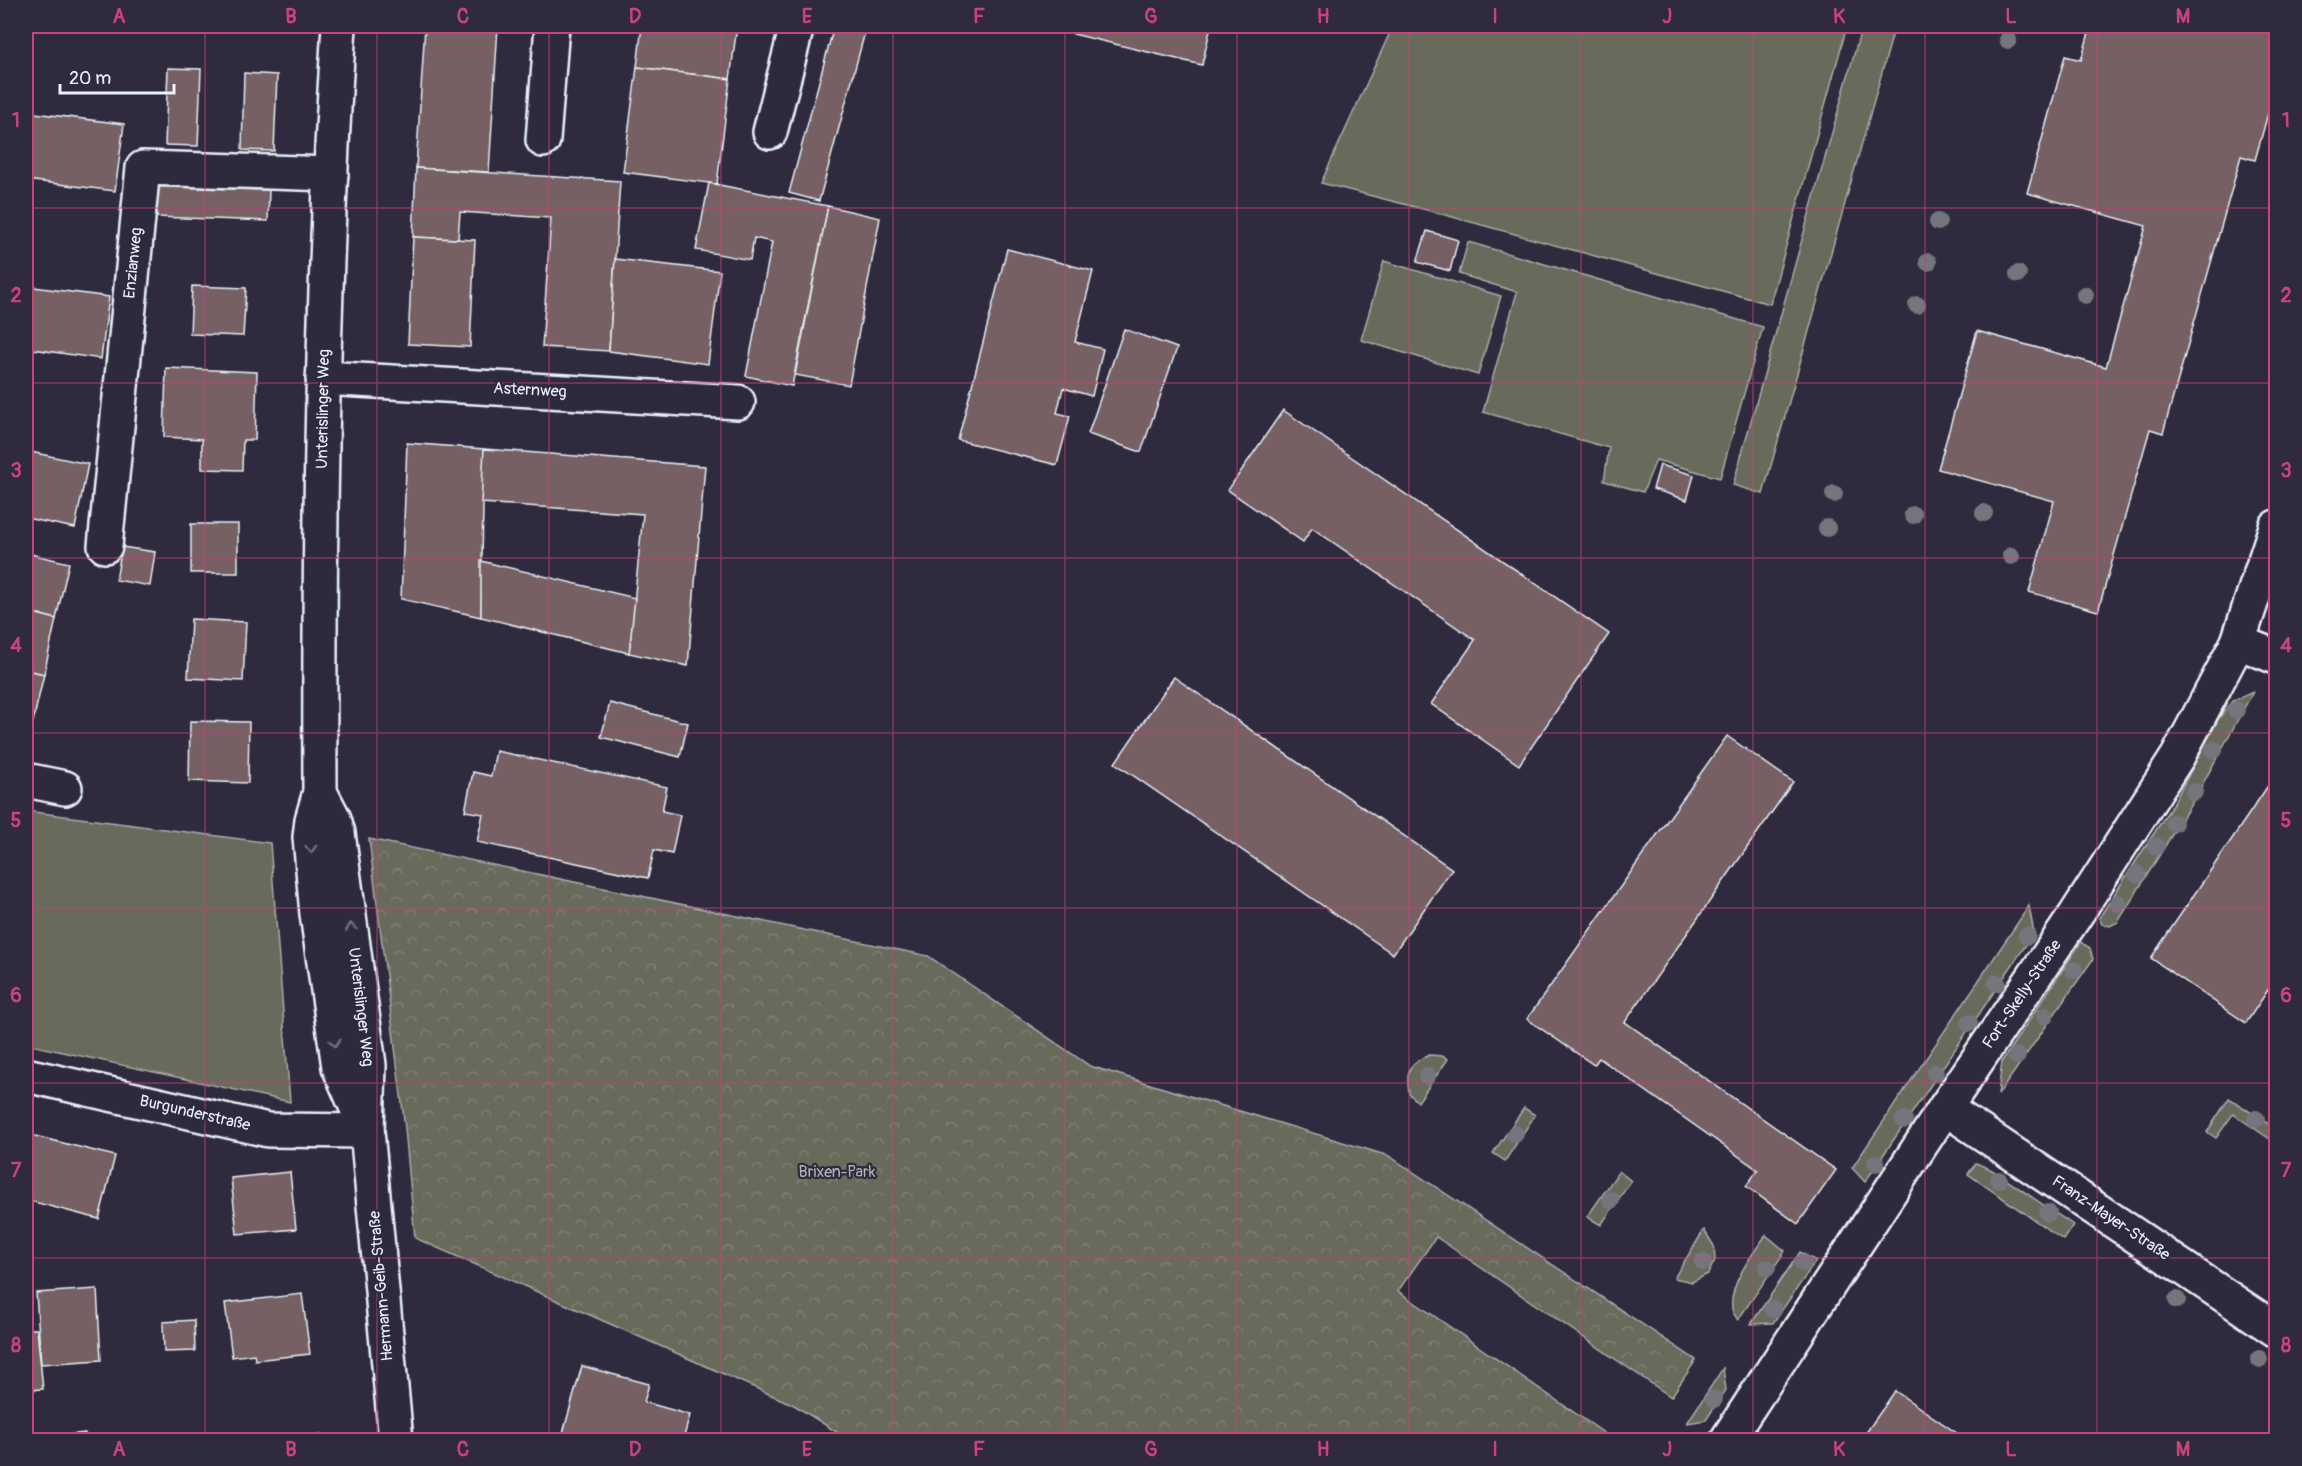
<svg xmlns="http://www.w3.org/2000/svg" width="2302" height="1466" font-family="Pangolin,sans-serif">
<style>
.grass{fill:#686a5b;stroke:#a8aeaa;stroke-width:1.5}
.park{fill:url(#park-crowns);stroke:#a8aeaa;stroke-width:1.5}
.building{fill:#766164;stroke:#e8f1f8;stroke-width:1.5}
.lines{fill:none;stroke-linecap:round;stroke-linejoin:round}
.minor-casing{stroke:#e8f1f8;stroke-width:38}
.minor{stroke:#2f2a3d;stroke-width:33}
.tree{fill:#75767d}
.oneway{stroke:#70707e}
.grid{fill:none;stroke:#ca437a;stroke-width:1.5;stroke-opacity:0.55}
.labels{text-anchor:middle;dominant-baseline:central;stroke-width:4.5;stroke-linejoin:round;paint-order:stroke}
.street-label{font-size:16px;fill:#e8f1f8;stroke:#2f2a3d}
.park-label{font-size:16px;fill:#aeb4b1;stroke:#2f2a3d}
.neatline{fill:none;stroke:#ca437a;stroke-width:2}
.grid-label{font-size:20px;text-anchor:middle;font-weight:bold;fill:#ca437a}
</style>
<defs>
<pattern id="park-crowns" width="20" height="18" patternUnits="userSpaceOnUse" patternTransform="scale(1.5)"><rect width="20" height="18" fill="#686a5b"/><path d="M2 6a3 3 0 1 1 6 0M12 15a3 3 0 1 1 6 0" fill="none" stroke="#7e8073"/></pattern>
</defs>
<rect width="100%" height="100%" fill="#2f2a3d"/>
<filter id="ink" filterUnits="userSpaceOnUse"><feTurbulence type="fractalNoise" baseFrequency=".0167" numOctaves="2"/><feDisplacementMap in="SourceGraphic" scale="12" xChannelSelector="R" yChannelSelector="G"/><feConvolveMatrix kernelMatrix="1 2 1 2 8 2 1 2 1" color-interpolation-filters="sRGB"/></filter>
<g filter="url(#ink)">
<g class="grass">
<polygon points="1393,26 1847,26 1770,304 1427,210 1321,183"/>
<polygon points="1862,26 1895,26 1763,494 1733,485"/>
<polygon points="1468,242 1763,327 1720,478 1656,460 1643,492 1604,481 1609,448 1483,412 1517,292 1459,274"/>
<polygon points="1384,261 1501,296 1478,375 1361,340"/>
<polygon points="2253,692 2196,796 2118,922 2110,926 2102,924 2099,918 2173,804 2219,718 2232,701"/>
<polygon points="26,811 270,843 290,1102 26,1044"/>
<polygon points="2029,906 2034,933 1865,1182 1852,1168"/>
<polygon points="2081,942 2090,948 2093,959 1998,1095 2002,1061"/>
<path d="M 1430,1055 L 1442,1056 L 1448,1059 L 1418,1102 L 1409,1094 C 1406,1071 1407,1063 1430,1055 Z"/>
<polygon points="2229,1098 2276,1129 2276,1143 2233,1114 2216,1138 2207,1132"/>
<polygon points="1524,1108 1535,1115 1505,1161 1493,1153"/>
<polygon points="1976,1163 1992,1170 2073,1225 2063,1240 1968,1174"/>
<polygon points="1619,1171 1631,1181 1601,1225 1587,1217"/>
<polygon points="1704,1230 1714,1246 1715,1260 1708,1274 1692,1282 1674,1278"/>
<path d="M 1766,1235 L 1785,1251 L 1738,1320 C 1736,1317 1732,1312 1732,1308 C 1729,1284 1753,1253 1766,1235 Z"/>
<polygon points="1800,1252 1816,1261 1773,1323 1751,1324"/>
<polygon points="1723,1368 1726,1390 1706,1420 1687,1423"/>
</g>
<polygon class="park" points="369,839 928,956 1090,1066 1389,1156 1696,1360 1671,1397 1436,1237 1398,1291 1614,1440 849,1440 794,1405 415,1238 405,1128"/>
<g class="building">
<polygon points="188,26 222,26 222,31 188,29"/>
<polygon points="425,26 498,26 489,172 416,168"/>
<polygon points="642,26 737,26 730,79 637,67"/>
<polygon points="834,26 865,32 819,201 789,193"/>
<polygon points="1075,26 1211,26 1202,65 1073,34"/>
<polygon points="2091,26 2276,26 2276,85 2255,160 2241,156 2163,433 2150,429 2098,611 2029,592 2054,501 1938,469 1977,331 2106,367 2146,226 2027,193 2065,56 2081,60"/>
<polygon points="637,67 730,79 717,184 623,172"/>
<polygon points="168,68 201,69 198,146 165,145"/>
<polygon points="244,73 277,75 274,151 242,150"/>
<polygon points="26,112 124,124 115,191 26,180"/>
<polygon points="416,168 620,181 609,351 542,347 551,218 460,212 458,239 413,237"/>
<polygon points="709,183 828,206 792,386 746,376 772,242 754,238 750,260 696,250"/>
<polygon points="156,186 269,190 268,221 155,217"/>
<polygon points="828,206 880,218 849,385 795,375"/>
<polygon points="1427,231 1458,240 1450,271 1417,262"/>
<polygon points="413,237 475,240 470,347 408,344"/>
<polygon points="1007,249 1093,271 1075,342 1103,349 1092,396 1063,388 1057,413 1070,416 1057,465 958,440"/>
<polygon points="615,259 720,271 708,364 609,351"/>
<polygon points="26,286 109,297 101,359 26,348"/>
<polygon points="192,286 246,288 243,336 190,334"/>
<polygon points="1124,329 1177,348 1141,452 1088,434"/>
<polygon points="166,368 257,372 255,440 243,440 242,470 202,469 202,439 164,437"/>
<polygon points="1283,410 1609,634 1519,765 1431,704 1475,640 1312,528 1303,542 1228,490"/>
<polygon points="407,443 484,449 481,617 401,599"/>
<polygon points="484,449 705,466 688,666 629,653 643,514 481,503"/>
<polygon points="26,451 88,464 75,528 26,518"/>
<polygon points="1660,465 1694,475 1687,500 1653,489"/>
<rect x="191" y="524" width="47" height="49"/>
<polygon points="122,547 155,552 150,586 116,580"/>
<polygon points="26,553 69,563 56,619 26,611"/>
<polygon points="481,561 635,598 629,653 481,617"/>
<polygon points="26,611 56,619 44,674 26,670"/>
<polygon points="191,619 246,622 243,681 188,678"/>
<polygon points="26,670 44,674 33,722 26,720"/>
<polygon points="1174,677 1452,869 1393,954 1115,763"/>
<polygon points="610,703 688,723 680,757 601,737"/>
<polygon points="190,721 249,722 248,783 189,781"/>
<polygon points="1727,736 1793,782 1625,1022 1836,1170 1798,1224 1746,1186 1758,1170 1599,1058 1594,1065 1527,1019"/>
<polygon points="496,751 667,787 662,811 680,815 672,854 654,850 648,878 477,842 483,814 465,811 473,772 491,776"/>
<polygon points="2276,774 2276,978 2246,1023 2151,958"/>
<polygon points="31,1135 115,1156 99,1219 26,1200 26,1155"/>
<polygon points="290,1172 296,1229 237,1234 231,1178"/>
<polygon points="97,1289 101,1360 41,1364 36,1293"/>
<polygon points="302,1294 310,1354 255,1360 254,1354 232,1357 225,1303"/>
<polygon points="194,1320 195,1351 164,1352 163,1322"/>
<polygon points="26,1329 37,1329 43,1389 26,1390"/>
<polygon points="582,1366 649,1384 644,1402 690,1415 683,1440 561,1440"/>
<polygon points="1895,1391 1967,1440 1861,1440"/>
<polygon points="85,1433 85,1440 26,1440 26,1439"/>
<polygon points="322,1435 323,1440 268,1440"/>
</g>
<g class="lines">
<g class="minor-casing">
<g id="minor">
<path d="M 339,26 C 322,281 319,536 320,792 L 312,820 L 310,837 L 317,914 L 339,1067 L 367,1131"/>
<polyline points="770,132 797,26"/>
<polyline points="543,140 552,26"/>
<polyline points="323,378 738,402"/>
<polyline points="105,546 143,168 331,174"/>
<polyline points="2238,642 2276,657"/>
<polyline points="26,780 65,788"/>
<polyline points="320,792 334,819 338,833 369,1065 367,1131 396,1440"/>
<polyline points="26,1075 268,1130 367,1131"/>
<polyline points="1945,1108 2276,1330"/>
<polyline points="1727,1440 1945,1108 2075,916 2178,756 2238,642 2276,527"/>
</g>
</g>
<use href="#minor" class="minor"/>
</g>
<g class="tree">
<circle cx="2008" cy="40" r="9"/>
<circle cx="1938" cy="222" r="9"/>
<circle cx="1928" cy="262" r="9"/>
<circle cx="2018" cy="274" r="9"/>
<circle cx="2085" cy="295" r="9"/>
<circle cx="1917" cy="305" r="9"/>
<circle cx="1834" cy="494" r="9"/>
<circle cx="1984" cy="513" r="9"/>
<circle cx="1913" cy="515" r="9"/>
<circle cx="1827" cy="528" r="9"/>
<circle cx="2011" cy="556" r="9"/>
<circle cx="2236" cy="710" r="9"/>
<circle cx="2214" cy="750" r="9"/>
<circle cx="2194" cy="792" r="9"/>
<circle cx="2174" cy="823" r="9"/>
<circle cx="2156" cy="846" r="9"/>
<circle cx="2137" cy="874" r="9"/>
<circle cx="2118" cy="903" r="9"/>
<circle cx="2027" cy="936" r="9"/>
<circle cx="2074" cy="970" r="9"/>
<circle cx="1997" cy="983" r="9"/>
<circle cx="2045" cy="1016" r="9"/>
<circle cx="1969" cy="1023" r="9"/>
<circle cx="2017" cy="1056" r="9"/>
<circle cx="1935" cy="1073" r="9"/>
<circle cx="1427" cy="1076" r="9"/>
<circle cx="2256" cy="1119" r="9"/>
<circle cx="1904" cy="1120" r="9"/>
<circle cx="1515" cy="1134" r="9"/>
<circle cx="1876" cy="1163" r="9"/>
<circle cx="1999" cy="1180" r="9"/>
<circle cx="1611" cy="1200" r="9"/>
<circle cx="2048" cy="1213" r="9"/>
<circle cx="1703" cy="1262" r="9"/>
<circle cx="1803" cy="1263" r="9"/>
<circle cx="1767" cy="1268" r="9"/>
<circle cx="2177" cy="1300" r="9"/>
<circle cx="1773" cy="1309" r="9"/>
<circle cx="2259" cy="1359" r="9"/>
<circle cx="1714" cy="1399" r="9"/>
</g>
<defs><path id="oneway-chevron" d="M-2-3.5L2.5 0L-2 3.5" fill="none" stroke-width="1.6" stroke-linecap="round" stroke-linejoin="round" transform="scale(1.5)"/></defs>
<g class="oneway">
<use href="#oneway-chevron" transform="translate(311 849) rotate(87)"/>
<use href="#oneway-chevron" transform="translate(351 927) rotate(-98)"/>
<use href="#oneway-chevron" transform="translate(335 1043) rotate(82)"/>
</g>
</g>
<path class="grid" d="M 205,26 L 205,1440M 377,26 L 377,1440M 549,26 L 549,1440M 721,26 L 721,1440M 893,26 L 893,1440M 1065,26 L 1065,1440M 1237,26 L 1237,1440M 1409,26 L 1409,1440M 1581,26 L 1581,1440M 1753,26 L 1753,1440M 1925,26 L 1925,1440M 2097,26 L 2097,1440M 26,208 L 2276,208M 26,383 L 2276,383M 26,558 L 2276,558M 26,733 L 2276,733M 26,908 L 2276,908M 26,1083 L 2276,1083M 26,1258 L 2276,1258"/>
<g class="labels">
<g class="street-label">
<text transform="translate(133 263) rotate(-84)">Enzianweg</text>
<text transform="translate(530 390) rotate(3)">Asternweg</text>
<text transform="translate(323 409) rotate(-89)">Unterislinger Weg</text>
<text transform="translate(2022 994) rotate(-56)">Fort-Skelly-Straße</text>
<text transform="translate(361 1007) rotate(83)">Unterislinger Weg</text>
<text transform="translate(195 1113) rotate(13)">Burgunderstraße</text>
<text transform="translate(2111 1218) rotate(34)">Franz-Mayer-Straße</text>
<text transform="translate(381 1286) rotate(-95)">Hermann-Geib-Straße</text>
</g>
<g class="park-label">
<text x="837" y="1172">Brixen-Park</text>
</g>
</g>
<rect width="2302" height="1466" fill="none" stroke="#2f2a3d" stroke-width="66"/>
<path d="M60 84v9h114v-9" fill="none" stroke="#e8f1f8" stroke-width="3"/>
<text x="69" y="84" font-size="18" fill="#e8f1f8" stroke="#2f2a3d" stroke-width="4.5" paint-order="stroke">20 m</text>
<rect x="33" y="33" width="2236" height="1400" class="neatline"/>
<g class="grid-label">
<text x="119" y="23">A</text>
<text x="291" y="23">B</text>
<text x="463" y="23">C</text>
<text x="635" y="23">D</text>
<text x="807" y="23">E</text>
<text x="979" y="23">F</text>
<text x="1151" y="23">G</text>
<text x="1323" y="23">H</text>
<text x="1495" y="23">I</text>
<text x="1667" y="23">J</text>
<text x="1839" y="23">K</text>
<text x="2011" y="23">L</text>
<text x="2183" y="23">M</text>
<text x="16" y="127">1</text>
<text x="2286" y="127">1</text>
<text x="16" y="302">2</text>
<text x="2286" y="302">2</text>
<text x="16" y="477">3</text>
<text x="2286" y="477">3</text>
<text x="16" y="652">4</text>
<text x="2286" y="652">4</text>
<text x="16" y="827">5</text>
<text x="2286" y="827">5</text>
<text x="16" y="1002">6</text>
<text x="2286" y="1002">6</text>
<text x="16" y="1177">7</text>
<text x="2286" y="1177">7</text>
<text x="16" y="1352">8</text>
<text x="2286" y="1352">8</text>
<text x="119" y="1456">A</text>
<text x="291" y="1456">B</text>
<text x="463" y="1456">C</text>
<text x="635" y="1456">D</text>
<text x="807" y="1456">E</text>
<text x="979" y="1456">F</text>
<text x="1151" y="1456">G</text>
<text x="1323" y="1456">H</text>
<text x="1495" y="1456">I</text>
<text x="1667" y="1456">J</text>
<text x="1839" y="1456">K</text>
<text x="2011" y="1456">L</text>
<text x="2183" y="1456">M</text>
</g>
</svg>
